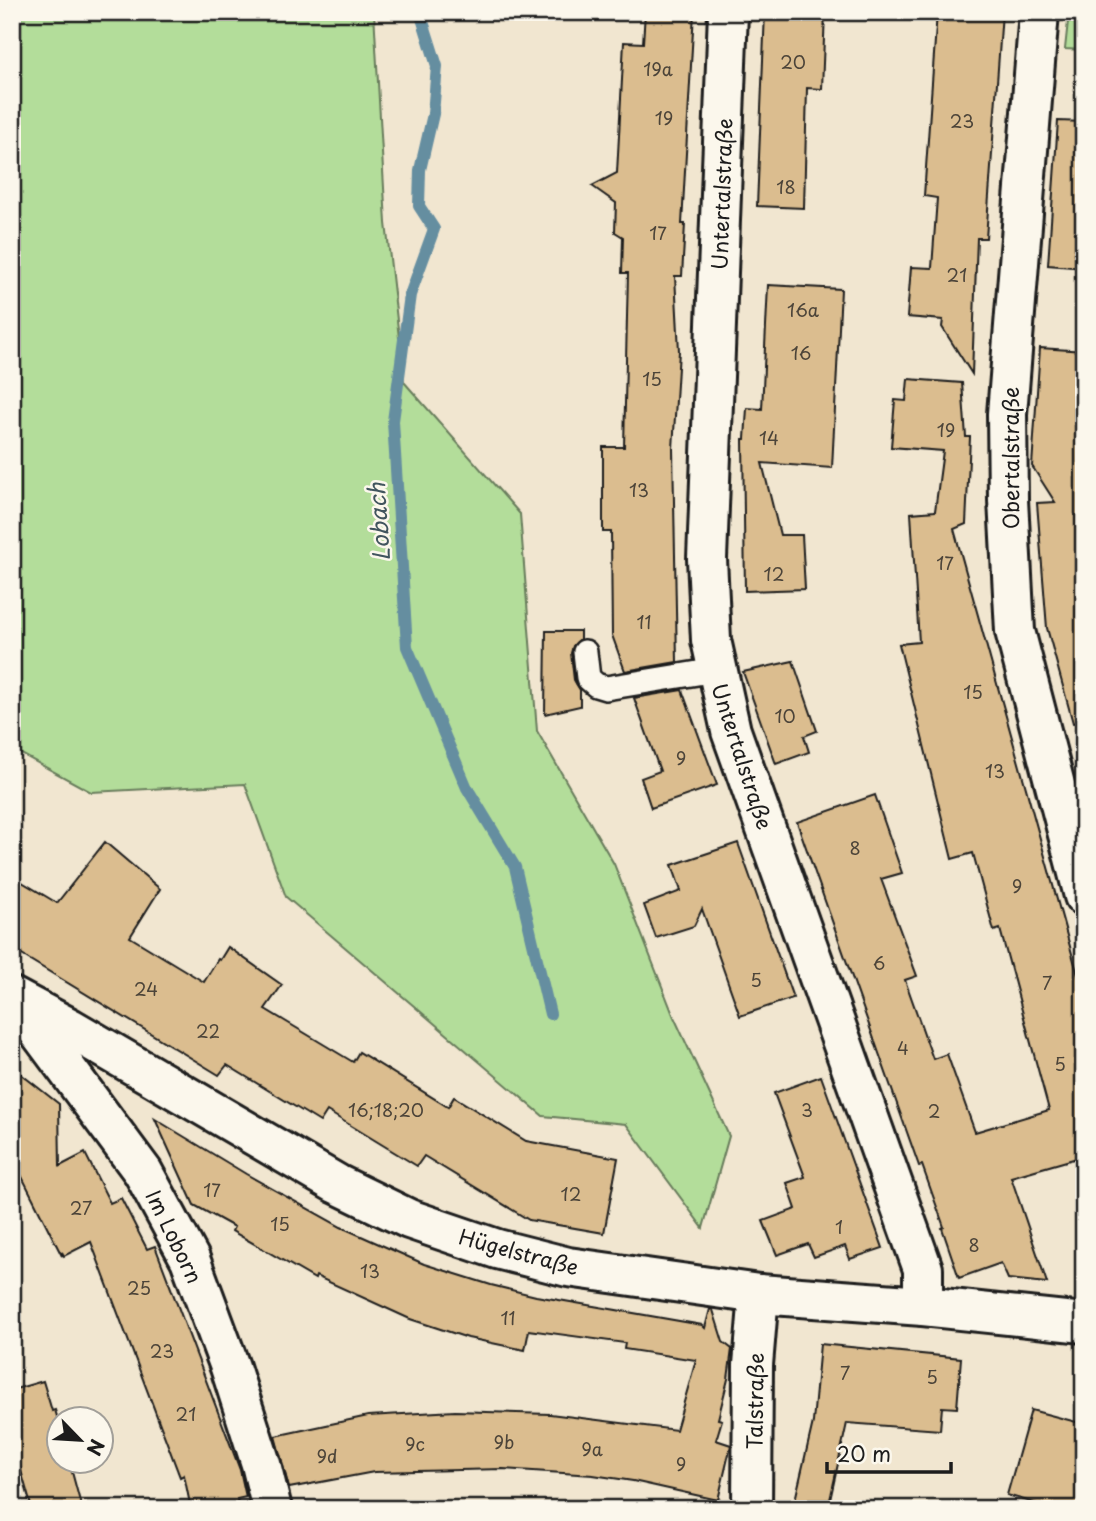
<svg xmlns="http://www.w3.org/2000/svg" width="1096" height="1521" font-family="'Playpen Sans',sans-serif">
<style>
.green{fill:#b3dd9a;stroke:#687c5b;stroke-width:2}
.lines{fill:none;stroke-linecap:round;stroke-linejoin:round}
.stream{stroke:#658ea0;stroke-width:12}
.building{fill:#dbbd8f;stroke:#1c1c1c;stroke-width:2}
.service-casing{stroke:#1c1c1c;stroke-width:28}
.minor-casing{stroke:#1c1c1c;stroke-width:44}
.service{stroke:#fbf7ec;stroke-width:23}
.minor{stroke:#fbf7ec;stroke-width:38}
.labels{text-anchor:middle;dominant-baseline:central;stroke-width:5;stroke-linejoin:round;paint-order:stroke}
.number-label{font-size:18px;fill:#4c4439}
.street-label{font-size:21px;fill:#1c1c1c;stroke:#fbf7ec}
.water-label{font-size:23px;font-style:italic;fill:#41555e;stroke:#fbf7ec}
</style>
<rect width="100%" height="100%" fill="#f1e6d0"/>
<filter id="ink" filterUnits="userSpaceOnUse"><feTurbulence type="fractalNoise" baseFrequency=".0143" numOctaves="2"/><feDisplacementMap in="SourceGraphic" scale="14" xChannelSelector="R" yChannelSelector="G"/><feConvolveMatrix kernelMatrix="1 2 1 2 8 2 1 2 1" color-interpolation-filters="sRGB"/></filter>
<g filter="url(#ink)">
<g class="green">
<polygon points="12,12 374,12 386,223 404,382 520,514 537,731 614,864 674,1017 729,1136 703,1228 626,1124 543,1116 286,897 245,784 91,792 12,749"/>
<polygon points="1069,12 1084,12 1084,50 1065,49"/>
</g>
<g class="lines">
<polyline class="stream" points="420,12 437,66 433,114 420,170 419,206 434,229 410,295 393,421 407,647 467,788 515,867 550,1014"/>
</g>
<g class="building">
<polygon points="645,12 694,12 682,224 685,224 682,276 675,276 679,351 673,449 677,662 625,671 612,635 611,532 603,532 603,447 624,447 628,273 622,273 623,237 615,232 616,203 592,186 617,173 624,42 643,43"/>
<polygon points="765,12 825,12 822,89 807,88 804,208 757,206"/>
<polygon points="937,12 1002,12 986,238 977,238 972,374 942,327 943,320 907,317 911,267 932,268 937,198 924,196"/>
<polygon points="1058,121 1084,122 1084,268 1048,265"/>
<polygon points="768,285 841,289 832,468 762,463 780,535 802,535 805,589 745,591 743,439 745,439 747,408 762,409"/>
<polygon points="1040,348 1084,351 1084,422 1080,468 1084,468 1084,722 1073,723 1047,628 1037,503 1055,502 1032,466"/>
<polygon points="908,379 962,383 966,437 970,437 966,524 954,529 1084,997 1084,1156 1011,1177 1047,1283 1008,1279 1001,1263 959,1278 942,1228 944,1227 922,1165 919,1166 797,822 875,795 902,873 881,879 917,976 905,980 933,1059 947,1054 975,1132 1049,1110 1000,929 994,931 973,853 952,859 899,644 919,642 911,513 935,511 943,451 891,447 895,400 906,401"/>
<polygon points="546,631 580,631 580,639 573,646 571,653 574,680 580,690 580,706 545,714"/>
<polygon points="793,661 817,731 804,736 809,752 776,764 743,672"/>
<polygon points="682,690 717,785 651,808 641,778 660,771 634,698"/>
<polygon points="105,842 160,889 130,937 204,982 218,959 220,960 228,947 282,985 265,1009 353,1062 359,1052 448,1107 454,1097 526,1141 618,1158 604,1233 529,1220 424,1156 417,1166 327,1111 320,1122 227,1065 219,1075 12,949 12,876 57,903"/>
<polygon points="738,843 793,998 740,1016 702,909 694,926 656,938 644,905 681,891 672,865"/>
<polygon points="12,1067 59,1104 60,1166 85,1153 110,1203 121,1198 147,1249 155,1246 240,1470 246,1497 237,1499 239,1509 191,1509 184,1475 180,1477 91,1242 64,1256 62,1252 62,1256 12,1157"/>
<polygon points="821,1076 883,1248 850,1259 845,1246 814,1257 808,1244 777,1255 763,1221 796,1209 787,1183 805,1177 774,1093"/>
<polygon points="155,1119 246,1174 341,1227 424,1264 491,1285 536,1296 702,1325 705,1328 710,1309 713,1310 723,1342 732,1349 728,1379 718,1419 722,1420 716,1440 731,1445 718,1500 633,1481 593,1475 503,1469 374,1472 289,1488 275,1436 368,1416 455,1411 550,1414 676,1430 696,1360 624,1349 625,1343 529,1330 525,1350 468,1338 410,1319 316,1276 315,1279 232,1231 234,1227 194,1205"/>
<polygon points="820,1344 961,1358 957,1408 942,1407 940,1430 847,1423 828,1509 793,1509 813,1422"/>
<polygon points="43,1381 52,1411 55,1410 60,1426 60,1461 69,1461 82,1509 32,1509 12,1439 12,1390"/>
<polygon points="1031,1410 1084,1424 1084,1509 1055,1509 1007,1495"/>
</g>
<g class="lines">
<g class="service-casing">
<polyline id="service" points="585,652 588,678 596,685 606,688 716,670"/>
</g>
<g class="minor-casing">
<g id="minor">
<polyline points="728,12 707,559 711,640 731,731 923,1269 923,1306"/>
<polyline points="1039,12 1007,414 1008,500 1015,631 1084,896"/>
<polyline points="12,997 70,1028 337,1184 409,1219 497,1249 568,1267 759,1294 923,1306 1084,1323"/>
<polyline points="22,1009 143,1172 190,1259 230,1367 261,1464 272,1509"/>
<polyline points="752,1509 753,1365 759,1294"/>
</g>
</g>
<use href="#service" class="service"/>
<use href="#minor" class="minor"/>
</g>
</g>
<g class="labels">
<g class="number-label">
<text x="793" y="61">20</text>
<text x="658" y="68">19a</text>
<text x="664" y="117">19</text>
<text x="962" y="120">23</text>
<text x="786" y="186">18</text>
<text x="658" y="232">17</text>
<text x="957" y="274">21</text>
<text x="803" y="309">16a</text>
<text x="801" y="352">16</text>
<text x="652" y="378">15</text>
<text x="946" y="429">19</text>
<text x="769" y="437">14</text>
<text x="639" y="489">13</text>
<text x="945" y="562">17</text>
<text x="774" y="573">12</text>
<text x="644" y="621">11</text>
<text x="973" y="691">15</text>
<text x="785" y="715">10</text>
<text x="681" y="757">9</text>
<text x="995" y="770">13</text>
<text x="855" y="847">8</text>
<text x="1017" y="885">9</text>
<text x="879" y="962">6</text>
<text x="756" y="979">5</text>
<text x="1047" y="982">7</text>
<text x="146" y="988">24</text>
<text x="208" y="1030">22</text>
<text x="903" y="1047">4</text>
<text x="1060" y="1063">5</text>
<text x="386" y="1109">16;18;20</text>
<text x="807" y="1109">3</text>
<text x="934" y="1110">2</text>
<text x="212" y="1189">17</text>
<text x="571" y="1193">12</text>
<text x="81" y="1207">27</text>
<text x="280" y="1223">15</text>
<text x="839" y="1226">1</text>
<text x="974" y="1244">8</text>
<text x="370" y="1270">13</text>
<text x="139" y="1287">25</text>
<text x="508" y="1317">11</text>
<text x="162" y="1350">23</text>
<text x="845" y="1372">7</text>
<text x="932" y="1376">5</text>
<text x="186" y="1413">21</text>
<text x="504" y="1441">9b</text>
<text x="415" y="1443">9c</text>
<text x="592" y="1448">9a</text>
<text x="327" y="1455">9d</text>
<text x="681" y="1463">9</text>
</g>
<g class="street-label">
<text transform="translate(721 194) rotate(-88)">Untertalstraße</text>
<text transform="translate(1010 458) rotate(-90)">Obertalstraße</text>
<text transform="translate(743 756) rotate(72)">Untertalstraße</text>
<text transform="translate(175 1236) rotate(64)">Im Loborn</text>
<text transform="translate(519 1251) rotate(15)">Hügelstraße</text>
<text transform="translate(754 1401) rotate(-89)">Talstraße</text>
</g>
<g class="water-label">
<text transform="translate(378 522) rotate(-94)">Lobach</text>
</g>
</g>
<rect width="1096" height="1521" fill="none" stroke="#fbf7ec" stroke-width="42"/>
<rect x="21" y="21" width="1054" height="1479" fill="none" stroke="#1c1c1c" stroke-width="2.5" filter="url(#ink)"/>
<g transform="translate(80 1440) rotate(115)"><circle r="33" fill="#fbf7ec" stroke="#a29f99" stroke-width="2"/>
<path d="M0-5L12 26L0 18L-12 26Z" fill="#1c1c1c"/>
<text y="-10" font-size="19" font-weight="bold" text-anchor="middle" fill="#1c1c1c">N</text>
</g>
<path d="M827 1462v10h124v-10" fill="none" stroke="#1c1c1c" stroke-width="3.5"/>
<text x="837" y="1462" font-size="21" fill="#1c1c1c" stroke="#fbf7ec" stroke-width="5" paint-order="stroke">20 m</text>
</svg>
